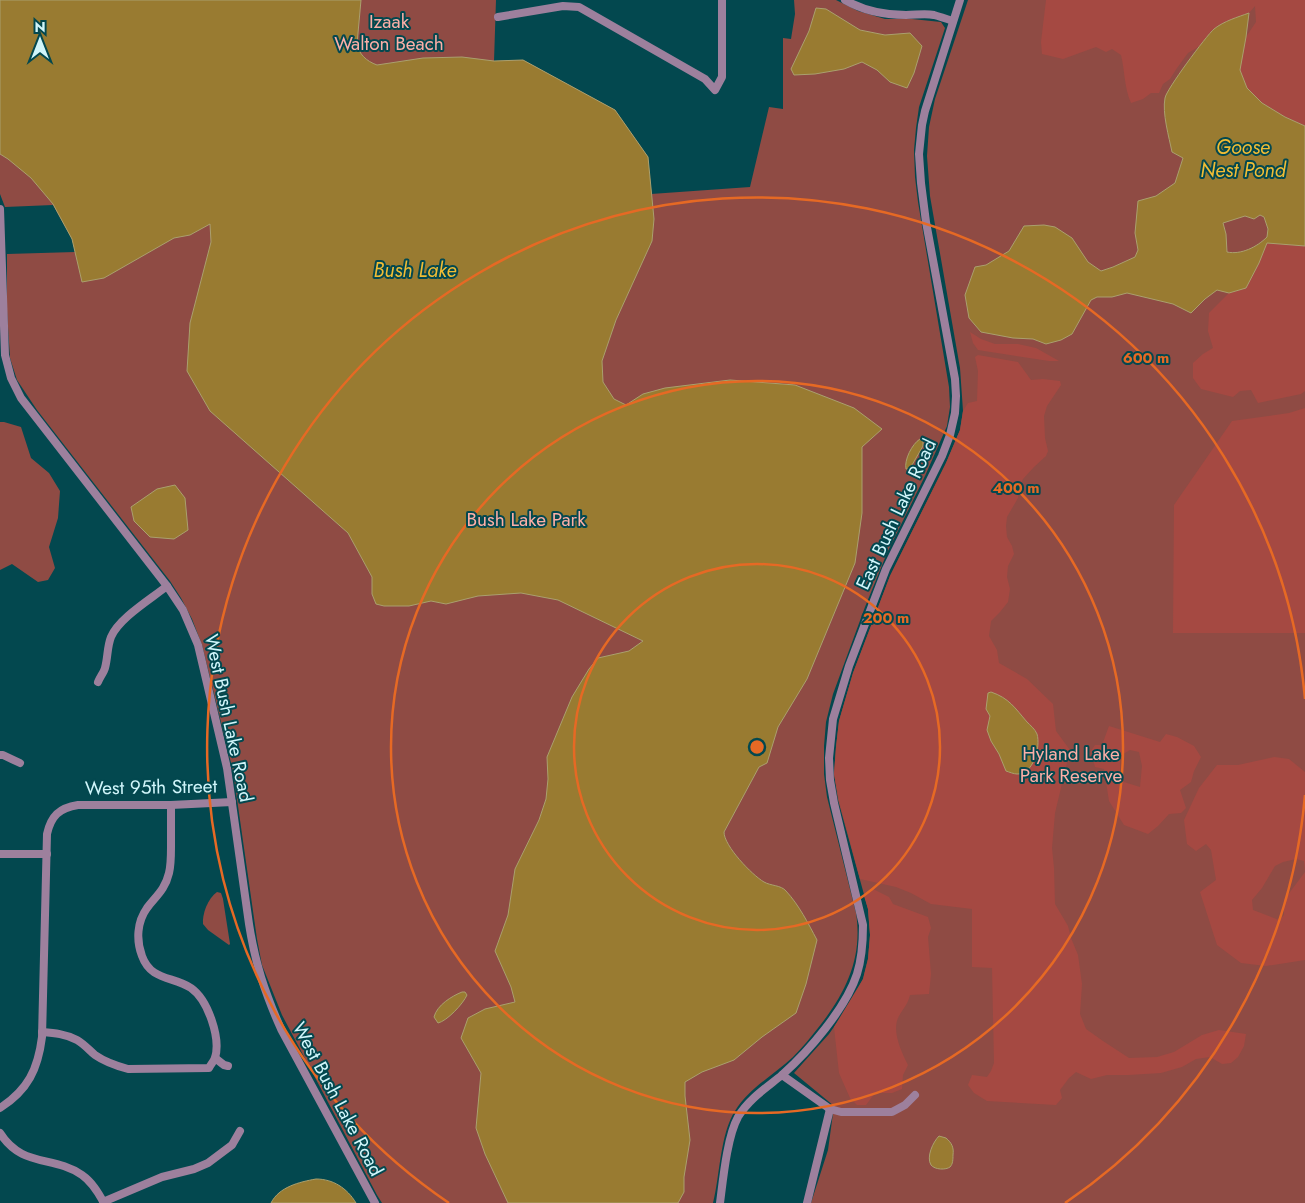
<svg xmlns="http://www.w3.org/2000/svg" width="1305" height="1203" font-family="Jost,sans-serif">
<style>
.green{fill:#8f4b44}
.forest{fill:#a54942;fill-rule:evenodd}
.water{fill:#997b31;stroke:#aaa06e;fill-rule:evenodd}
.lines{fill:none;stroke-linecap:round;stroke-linejoin:round}
.minor{stroke:#9d809d;stroke-width:8}
.ring{fill:none;stroke:#e66924;stroke-width:2.5}
.labels{text-anchor:middle;dominant-baseline:central;stroke-width:4;stroke-linejoin:round;paint-order:stroke}
.park-label{font-size:19px;fill:#fdafa7;stroke:#03484f}
.street-label{font-size:19px;fill:#d1f6fb;stroke:#03484f}
.water-label{font-size:20px;font-style:italic;fill:#f1bd35;stroke:#03484f}
.centre{fill:#e66924;stroke:#03484f;stroke-width:2.5}
.ring-label{font-size:15px;text-anchor:middle;font-weight:bold;fill:#e66924;stroke:#03484f;stroke-width:4;stroke-linejoin:round;paint-order:stroke}
</style>
<rect width="100%" height="100%" fill="#03484f"/>
<g class="green">
<path d="M 0,0 L 496,0 L 494,61 L 523,60 L 615,110 L 648,157 L 651,194 L 750,187 L 769,107 L 783,109 L 783,38 L 791,39 L 795,14 L 794,0 L 836,0 L 858,11 L 885,19 L 912,19 L 941,22 L 945,28 L 919,107 L 916,128 L 914,150 L 915,177 L 918,202 L 949,387 L 950,407 L 947,426 L 925,476 L 887,553 L 865,607 L 833,694 L 826,722 L 824,746 L 824,774 L 827,797 L 856,913 C 863,958 846,993 818,1028 C 810,1038 802,1048 793,1057 C 774,1075 749,1088 735,1111 C 720,1134 720,1176 713,1203 L 382,1203 L 377,1195 L 282,1015 L 262,965 L 257,939 L 233,771 L 202,645 L 192,619 L 181,598 L 170,581 L 37,410 L 17,380 L 10,358 L 7,311 L 7,254 L 75,252 L 72,239 L 53,205 L 5,207 L 0,194 Z"/>
<polygon points="968,0 1305,0 1305,1203 811,1203 828,1150 834,1106 794,1073 829,1034 852,1001 863,979 868,959 870,935 868,909 838,800 834,774 836,747 839,721 853,673 890,576 946,463 960,430 963,411 960,368 930,196 927,156 929,127 935,99"/>
<polygon points="0,422 4,422 21,427 31,458 49,473 60,491 58,518 49,547 55,568 48,580 38,582 12,564 0,570"/>
<path d="M 217,892 L 221,893 L 223,899 L 230,944 L 229,945 L 208,930 L 203,924 C 202,914 208,898 217,892 Z"/>
</g>
<g class="forest">
<path d="M 1046,0 L 1305,0 L 1305,126 L 1285,117 L 1262,103 L 1247,88 L 1239,70 L 1246,37 L 1256,22 L 1255,6 L 1249,13 L 1231,20 L 1214,29 L 1200,46 L 1188,53 L 1177,68 L 1170,79 L 1163,84 L 1159,93 L 1151,93 L 1143,99 L 1131,103 C 1124,87 1125,71 1121,55 L 1112,49 L 1106,52 L 1096,47 L 1063,59 L 1042,54 L 1041,42 Z"/>
<polygon points="1267,243 1305,246 1305,391 1301,394 1258,403 1251,390 1240,391 1233,397 1201,389 1193,378 1193,363 1203,354 1213,348 1208,331 1209,313 1229,293 1246,288 1259,263"/>
<polygon points="970,332 981,339 995,344 1018,344 1036,348 1059,361 1049,361 978,350 973,343"/>
<polygon points="978,355 1018,362 1031,380 1043,379 1060,381 1061,385 1047,406 1044,416 1045,438 1048,451 1046,456 1034,467 1023,479 1018,490 1018,498 1007,517 1006,526 1007,537 1012,546 1014,554 1008,566 1007,577 1010,589 1008,602 1000,612 991,621 989,636 997,650 999,663 1027,679 1053,704 1056,731 1070,750 1055,813 1052,848 1054,868 1055,904 1068,926 1071,938 1078,955 1082,984 1080,1014 1086,1029 1103,1041 1129,1058 1157,1057 1174,1052 1202,1035 1219,1030 1246,1034 1244,1046 1238,1057 1231,1063 1222,1064 1210,1057 1196,1059 1182,1067 1161,1073 1128,1075 1107,1075 1091,1079 1076,1072 1069,1078 1060,1090 1062,1098 1056,1105 987,1101 974,1093 968,1085 972,1075 987,1077 991,1071 994,1063 992,968 972,967 972,909 931,904 911,893 896,887 860,879 839,801 834,774 836,747 839,721 853,673 890,576 946,463 960,430 963,411 968,403 977,401 978,371 975,357"/>
<polygon points="1305,408 1305,633 1173,633 1174,505 1232,421 1289,413"/>
<path d="M 1109,726 L 1160,742 L 1166,734 L 1177,737 L 1194,746 L 1201,757 L 1194,771 L 1191,782 L 1180,790 L 1186,808 L 1181,813 L 1169,814 L 1158,826 L 1148,834 L 1124,825 L 1109,801 L 1104,769 L 1095,767 L 1091,751 L 1095,745 L 1102,745 ZM 1130,750 L 1139,752 L 1142,766 L 1140,787 L 1124,782 L 1120,773 L 1120,756 Z"/>
<path d="M 1274,757 L 1289,759 L 1305,772 L 1305,960 L 1266,966 L 1241,963 L 1217,945 L 1200,892 L 1216,880 L 1211,850 L 1206,844 L 1196,851 L 1187,844 L 1184,820 L 1199,788 L 1217,765 L 1238,765 ZM 1296,859 L 1304,861 L 1305,872 L 1284,900 L 1284,915 L 1279,920 L 1253,910 L 1252,900 L 1262,888 L 1275,866 L 1283,862 Z"/>
<path d="M 873,889 L 889,897 L 893,904 L 928,917 L 931,928 L 928,937 L 931,974 L 929,994 L 910,995 C 907,1006 904,1007 899,1016 C 891,1030 901,1051 908,1065 L 903,1075 L 902,1089 L 892,1093 L 875,1093 L 866,1105 L 857,1105 L 850,1098 L 839,1073 L 834,1027 L 863,979 L 868,959 L 870,935 L 868,909 L 864,896 Z"/>
</g>
<g class="water">
<path d="M 0,0 L 361,0 L 357,44 C 359,54 366,61 377,65 L 423,58 L 462,57 L 494,61 L 523,60 L 615,110 L 648,157 L 654,219 L 652,241 L 616,320 L 602,361 L 603,382 L 614,399 L 626,405 L 643,394 L 665,388 L 730,380 L 795,385 L 854,408 L 882,429 L 862,447 L 862,513 L 855,563 L 807,679 L 778,727 L 767,763 L 759,767 L 724,832 C 724,846 752,875 764,882 C 771,886 781,885 786,891 C 799,905 808,923 817,940 L 806,984 L 796,1013 L 762,1037 L 734,1060 L 702,1072 L 685,1082 L 685,1096 L 690,1140 L 684,1177 L 684,1192 L 678,1203 L 508,1203 L 485,1154 L 476,1128 L 481,1073 L 461,1038 L 468,1018 L 485,1009 L 515,1002 L 511,987 L 495,951 L 508,915 L 515,869 L 539,820 L 546,799 L 548,779 L 547,757 L 572,697 L 589,669 L 598,658 L 629,651 L 643,641 L 558,600 L 521,593 L 478,596 L 446,604 L 431,601 L 409,606 L 384,606 L 376,604 L 372,594 L 372,577 L 348,533 L 210,411 L 187,371 L 190,323 L 211,242 L 210,224 L 190,235 L 174,238 L 104,278 L 82,282 L 72,239 L 53,204 L 31,178 L 8,159 L 0,154 Z"/>
<polygon points="816,8 826,9 860,30 885,35 910,33 922,46 914,73 907,88 890,82 877,70 862,62 844,69 815,74 794,75 791,69 809,31"/>
<path d="M 1249,13 L 1246,37 L 1240,70 L 1247,88 L 1262,103 L 1285,117 L 1305,126 L 1305,246 L 1267,243 L 1259,263 L 1246,288 L 1229,293 L 1217,290 L 1205,299 L 1191,313 L 1173,304 L 1127,293 L 1112,297 L 1097,297 L 1091,300 L 1072,334 L 1061,340 L 1046,344 L 1033,339 L 1013,338 L 981,332 L 969,318 L 965,295 L 975,267 L 986,265 L 1009,251 L 1024,226 L 1044,225 L 1055,227 L 1072,238 L 1088,262 L 1101,271 L 1113,267 L 1135,257 L 1138,250 L 1135,233 L 1138,201 L 1156,196 L 1175,183 L 1183,158 L 1172,152 C 1169,137 1162,113 1165,98 C 1166,90 1206,36 1214,29 C 1224,21 1238,17 1249,13 ZM 1260,215 L 1264,217 L 1268,229 L 1267,237 C 1257,247 1241,255 1227,252 L 1226,234 L 1223,223 L 1245,216 L 1254,219 Z"/>
<path d="M 920,439 L 923,441 L 923,446 L 912,465 L 909,469 L 906,469 C 904,460 912,444 920,439 Z"/>
<polygon points="175,485 185,498 188,530 174,539 150,537 134,521 131,507 157,489"/>
<path d="M 991,692 C 1009,698 1015,708 1027,722 C 1030,725 1035,729 1037,734 C 1041,747 1033,775 1017,774 C 1014,774 1009,772 1006,771 L 999,754 L 991,741 L 987,730 L 990,716 L 986,709 L 988,693 Z"/>
<path d="M 462,992 L 465,992 L 467,995 C 463,1004 447,1021 438,1023 L 434,1017 C 437,1005 452,996 462,992 Z"/>
<path d="M 939,1136 L 946,1138 C 952,1143 954,1148 953,1155 C 953,1159 953,1164 950,1167 C 946,1170 935,1170 931,1165 C 926,1157 933,1142 939,1136 Z"/>
<path d="M 316,1179 C 333,1179 347,1188 356,1203 L 271,1203 C 279,1187 299,1182 316,1179 Z"/>
</g>
<g class="lines">
<g class="minor">
<path d="M 845,0 C 864,11 884,15 906,15 C 916,15 925,13 934,15 C 941,17 947,19 953,21"/>
<polyline points="498,17 563,6 579,7 705,79 715,90 722,77 722,0"/>
<path d="M 0,209 L 5,355 L 11,378 L 21,398 L 167,586 L 183,610 L 198,645 L 227,768 L 249,924 C 255,963 265,993 281,1029 L 375,1203"/>
<path d="M 98,682 C 100,677 104,672 105,668 C 108,657 107,647 111,637 C 119,618 151,599 167,586"/>
<polyline points="0,755 3,755 20,763"/>
<polyline points="0,854 47,854"/>
<path d="M 42,1032 C 54,1033 66,1034 77,1040 C 84,1044 89,1050 95,1055 C 105,1062 117,1066 128,1069 L 209,1068 C 211,1064 214,1061 215,1058 C 221,1038 208,1000 191,988 C 173,976 151,981 142,956 C 136,940 137,922 147,908 C 156,896 165,890 169,873 C 171,865 171,856 171,847 C 171,833 171,819 171,805"/>
<polyline points="215,1058 224,1065 228,1066"/>
<polyline points="782,1075 830,1109 841,1112 892,1112 905,1105 915,1095"/>
<path d="M 0,1108 C 28,1090 38,1069 42,1037 L 47,834 C 51,816 59,808 78,805 L 171,805 L 232,802"/>
<path d="M 0,1133 C 22,1168 53,1155 82,1175 C 92,1182 98,1192 104,1203"/>
<polyline points="103,1202 162,1177 194,1169 208,1163 232,1145 240,1131"/>
<path d="M 720,1203 C 723,1180 727,1137 738,1117 C 749,1099 766,1088 782,1075 C 809,1051 846,1008 857,974 C 862,958 863,942 863,925 L 834,803 L 830,780 L 829,758 L 833,719 L 849,666 L 886,569 L 942,456 L 950,435 L 955,413 L 956,396 L 955,379 L 926,222 L 921,183 L 919,154 L 922,125 L 925,111 L 960,0"/>
<polyline points="807,1203 830,1109"/>
</g>
</g>
<g class="ring">
<circle cx="757" cy="747" r="183"/>
<circle cx="757" cy="747" r="366"/>
<path d="M1305 795A550 550 0 0 1 1065 1203M449 1203A550 550 0 1 1 1305 699"/>
</g>
<g class="labels">
<g class="park-label">
<text x="389" y="21">Izaak<tspan x="389" dy="22">Walton Beach</tspan></text>
<text x="526" y="519">Bush Lake Park</text>
<text x="1071" y="753">Hyland Lake<tspan x="1071" dy="22">Park Reserve</tspan></text>
</g>
<g class="street-label">
<text transform="translate(896 514) rotate(-65)">East Bush Lake Road</text>
<text transform="translate(229 718) rotate(78)">West Bush Lake Road</text>
<text transform="translate(151 787) rotate(-1)">West 95th Street</text>
<text transform="translate(338 1099) rotate(62)">West Bush Lake Road</text>
</g>
<g class="water-label">
<text x="1243" y="147">Goose<tspan x="1243" dy="23">Nest Pond</tspan></text>
<text x="415" y="270">Bush Lake</text>
</g>
</g>
<circle cx="757" cy="747" r="8" class="centre"/>
<g class="ring-label">
<text x="1146" y="363">600 m</text>
<text x="1016" y="493">400 m</text>
<text x="886" y="623">200 m</text>
</g>
<g transform="translate(40 40)" stroke="#03484f" stroke-width="4" paint-order="stroke">
<path d="M0-4L9 19L0 12L-9 19Z" fill="#d1f6fb"/>
<text y="-8" font-size="14" font-weight="bold" text-anchor="middle" fill="#d1f6fb">N</text>
</g>
</svg>
